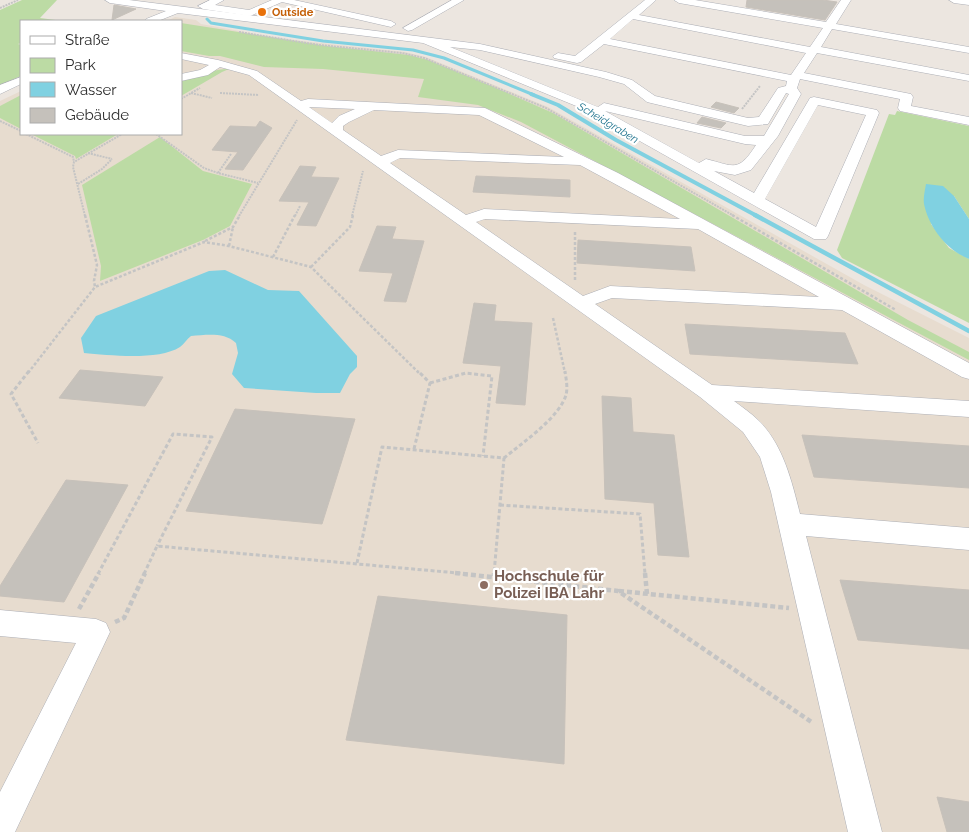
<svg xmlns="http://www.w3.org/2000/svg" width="969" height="832" font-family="Raleway,sans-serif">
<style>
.education{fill:#e7dccf}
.green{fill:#bcdba4}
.water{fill:#80d1e1}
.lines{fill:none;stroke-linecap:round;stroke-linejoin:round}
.stream-far2{stroke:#80d1e1;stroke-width:3}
.stream-far1{stroke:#80d1e1;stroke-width:4}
.stream{stroke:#80d1e1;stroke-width:4.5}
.building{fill:#c5c1bb;stroke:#c7c1ba}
.minor-casing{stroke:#adafb6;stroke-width:1}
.path-far3{stroke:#c4c4c4;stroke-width:2;stroke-dasharray:2 1;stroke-linecap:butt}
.path-far2{stroke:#c4c4c4;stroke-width:2.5;stroke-dasharray:3 2;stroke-linecap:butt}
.path-far1{stroke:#c4c4c4;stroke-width:3;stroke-dasharray:4 2.5;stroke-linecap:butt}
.path{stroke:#c4c4c4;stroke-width:4.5;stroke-dasharray:5 3;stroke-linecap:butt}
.minor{fill:#fff;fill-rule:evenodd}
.food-dot{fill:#e8710a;stroke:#fff;stroke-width:2}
.education-dot{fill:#8d6e63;stroke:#fff;stroke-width:2}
.labels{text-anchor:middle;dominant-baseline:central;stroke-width:4.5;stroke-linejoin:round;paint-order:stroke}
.far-food-label{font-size:11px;font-weight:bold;fill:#c56008;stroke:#fff;text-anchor:start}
.far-water-label{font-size:11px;font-style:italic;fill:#1e738e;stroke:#fff}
.near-education-label{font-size:15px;font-weight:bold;fill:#785e54;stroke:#fff;text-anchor:start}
</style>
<rect width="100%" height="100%" fill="#ece6e0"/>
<polygon class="education" points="175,17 196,20 201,24 283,39 405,52 426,57 548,107 864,285 969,338 969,832 0,832 0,101 21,91 21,134 181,134 181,21 167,21"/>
<g class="green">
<polygon points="22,0 57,0 40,18 63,21 21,21 21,43 18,44 21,45 21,76 0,85 0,10"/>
<polygon points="181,23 327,46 409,55 428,60 487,84 553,113 908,320 969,352 969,360 521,122 478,105 418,97 424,79 323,69 264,67 220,56 209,56 181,51"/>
<path d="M 229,69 L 222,72 L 181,96 L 181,80 C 198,79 212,68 229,69 Z"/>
<polygon points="21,95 21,129 0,118 0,106"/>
<polygon points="897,111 969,126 969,219 954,196 931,224 949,248 969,259 969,323 842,258 837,250 889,114 895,115"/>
<polygon points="31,134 118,134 76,159 75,156"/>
<polygon points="160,137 203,171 252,184 230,226 203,240 100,281 101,266 82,185"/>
</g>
<g class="water">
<path d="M 926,184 L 943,186 L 954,196 L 969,219 L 969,259 C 947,250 929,228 924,204 C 923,198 925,190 926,184 Z"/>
<path d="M 225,270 L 268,290 L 299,291 L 357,356 L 357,367 L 350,374 L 340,393 L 316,393 L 244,388 L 232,374 L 238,353 L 236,343 C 224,332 207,335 191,336 C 187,339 184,344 180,347 C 158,361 109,355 84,353 L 81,338 L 96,316 L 209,271 Z"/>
</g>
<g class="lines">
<polyline class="stream-far2" points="207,19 211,23 323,41 413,50 444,58 534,95"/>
<polyline class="stream-far1" points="531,94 558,105 616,140 757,216"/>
<polyline class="stream" points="755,215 969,331"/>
</g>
<g class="building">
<polygon points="747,0 823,0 837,2 825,20 746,7"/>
<polygon points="114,5 136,9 112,20"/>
<polygon points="716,102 739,108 734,113 711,107"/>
<polygon points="702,117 726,123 721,128 697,123"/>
<polygon points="260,121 272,128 243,170 225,169 238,152 212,150 230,126 256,127"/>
<polygon points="300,166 316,167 311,177 339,178 316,226 297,225 309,202 279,201"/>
<polygon points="476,176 570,180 570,197 473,192"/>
<polygon points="377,226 396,227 392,239 424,241 406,302 384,301 393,273 359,271"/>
<polygon points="578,240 691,247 695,271 577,263"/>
<polygon points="474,303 496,305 494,321 532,323 525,405 496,403 501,366 463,363"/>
<polygon points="685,324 845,333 858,364 690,354"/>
<polygon points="80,370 163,377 145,406 59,398"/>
<polygon points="602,396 631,398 633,432 674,435 689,557 658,555 654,503 605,499"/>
<polygon points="235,409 355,419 322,524 186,511"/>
<polygon points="802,435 969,446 969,488 814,477"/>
<polygon points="66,480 128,485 64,602 0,596 0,586"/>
<polygon points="840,580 969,590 969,649 858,640"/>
<polygon points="378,596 567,615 564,764 346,740"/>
<polygon points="937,797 969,802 969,832 947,832"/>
</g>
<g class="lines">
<g class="minor-casing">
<g id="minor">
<path d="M 105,0 L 129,0 L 480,44 L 606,72 L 632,80 L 655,96 L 748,118 L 759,117 L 778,88 L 786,86 L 787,81 L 604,44 L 581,62 L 577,63 L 554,58 L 553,56 L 558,53 L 575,56 L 645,0 L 656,0 L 639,15 L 810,47 L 823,28 L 679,3 L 674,0 L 695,0 L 826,22 L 841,0 L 851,0 L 836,24 L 969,47 L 969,53 L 832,29 L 821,47 L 969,75 L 969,81 L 817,53 L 804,73 L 911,94 L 913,97 L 911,106 L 969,117 L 969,125 L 900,111 L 898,108 L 900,99 L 800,79 L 797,88 L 801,94 L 778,136 L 751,170 L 735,175 L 714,171 L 754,193 L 810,98 L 814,97 L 877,110 L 879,113 L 828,236 L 826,239 L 814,239 L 581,108 L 423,43 L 178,13 L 158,21 L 145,21 L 146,19 L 166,11 L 110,3 ZM 633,19 L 806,53 L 791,75 L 610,39 ZM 450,47 L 480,50 L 599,77 L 624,84 L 647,102 L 651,103 L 748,126 L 768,124 L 786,93 L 789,94 L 764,136 L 745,136 L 604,103 L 598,107 ZM 818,105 L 866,115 L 816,227 L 765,199 ZM 605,111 L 745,144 L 756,145 C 738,173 734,166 706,159 L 699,163 Z"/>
<polygon points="210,0 224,0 215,5 249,10 272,0 294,0 391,21 396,24 391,27 282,2 250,16 203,9 198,6"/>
<polygon points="452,0 464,0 412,30 408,31 403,28"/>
<polygon points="949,0 969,0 969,5 954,3"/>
<path d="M 181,53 L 218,60 L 257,71 L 301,101 L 308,99 L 485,108 L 618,173 L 969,363 L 969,379 L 962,377 L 842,310 L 612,298 L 595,304 L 712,385 L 969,401 L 969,417 L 734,401 C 742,407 751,413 758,420 C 783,444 792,482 800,514 L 969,528 L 969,550 L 806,536 L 882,832 L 848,832 L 771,492 L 760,457 L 743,432 L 700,397 L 249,75 L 220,67 L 208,75 L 181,81 L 181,74 L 200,70 L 209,65 L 181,59 ZM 309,107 L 355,109 L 339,116 L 332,123 ZM 374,110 L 479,115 L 564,157 L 398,150 L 381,156 L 343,130 L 343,126 L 349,122 ZM 400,158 L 580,165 L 680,219 L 484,209 L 466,215 L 390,163 ZM 485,219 L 698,229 L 819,297 L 610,286 L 583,296 L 476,222 Z"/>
<polygon points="21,77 21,84 0,94 0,85"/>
<polygon points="0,610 96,619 106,623 110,632 15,832 0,832 0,792 76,643 0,636"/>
</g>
</g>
<g class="path-far3">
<polyline points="0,8 18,0"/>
<polyline points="239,32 319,45 402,53 424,58 546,108 734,216"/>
<polyline points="191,93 212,98"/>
<polyline points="220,93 259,95"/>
<polyline points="181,99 200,88"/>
<polyline points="742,109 760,86"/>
<polyline points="0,121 21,131"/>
<polyline points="26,134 73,157 74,162"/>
<polyline points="156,134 204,168 218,173"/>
<polyline points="88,153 112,159"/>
<polyline points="231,154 218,173 258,183"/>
<polyline points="78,184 102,169 112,159"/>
<polyline points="85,216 73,167 74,162 122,134"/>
<polyline points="239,216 297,120"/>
<polyline points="295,216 300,206"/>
<polyline points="352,216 363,171"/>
</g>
<g class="path-far2">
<polyline points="85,215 97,265 94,281 95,287"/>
<polyline points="732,215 896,310"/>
<polyline points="575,232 575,281"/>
<polyline points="205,241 233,227 240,215"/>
<polyline points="229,246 233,227"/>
<polyline points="273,257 295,215"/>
<polyline points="311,267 350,227 353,215"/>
<polyline points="553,318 565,373"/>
<polyline points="28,373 95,287 204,242 229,246 311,267 419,373"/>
</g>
<g class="path-far1">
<polyline points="29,371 11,394 38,443"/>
<polyline points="430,383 466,373 492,376 483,456"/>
<polyline points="414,449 430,383 418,371"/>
<path d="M 504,458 C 522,443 559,418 566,395 C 568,387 566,379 565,371"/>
<polyline points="500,505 640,514 645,574"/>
<polyline points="357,563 382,447 504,458 494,574"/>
<polyline points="98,574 173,434 212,437 157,546"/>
<polyline points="144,574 157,546 469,574"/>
</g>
<g class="path">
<polyline points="455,573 618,591 813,723"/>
<polyline points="645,573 647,594"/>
<polyline points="494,576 494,573"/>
<polyline points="619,591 789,608"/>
<polyline points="79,609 99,573"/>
<polyline points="115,622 124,618 145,573"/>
</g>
<use href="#minor" class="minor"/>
</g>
<circle class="food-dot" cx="262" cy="12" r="5"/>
<circle class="education-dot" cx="484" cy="585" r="5"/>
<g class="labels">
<g class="far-food-label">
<text x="272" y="12">Outside</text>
</g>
<g class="far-water-label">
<text transform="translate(608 123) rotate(31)">Scheidgraben</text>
</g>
<g class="near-education-label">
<text x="494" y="576">Hochschule für<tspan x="494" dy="17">Polizei IBA Lahr</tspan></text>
</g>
</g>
<rect x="20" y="20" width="162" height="115" fill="#ffffff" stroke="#ababab"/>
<rect x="30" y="36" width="25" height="8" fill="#ffffff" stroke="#ababab"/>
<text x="65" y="45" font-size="15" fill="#2c2c2c">Straße</text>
<rect x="30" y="58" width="25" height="15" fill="#bcdba4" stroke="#ababab"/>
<text x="65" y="70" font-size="15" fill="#2c2c2c">Park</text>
<rect x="30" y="82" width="25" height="15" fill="#80d1e1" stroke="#ababab"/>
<text x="65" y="95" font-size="15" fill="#2c2c2c">Wasser</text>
<rect x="30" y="108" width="25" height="15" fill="#c5c1bb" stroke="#ababab"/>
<text x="65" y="120" font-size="15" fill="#2c2c2c">Gebäude</text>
</svg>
